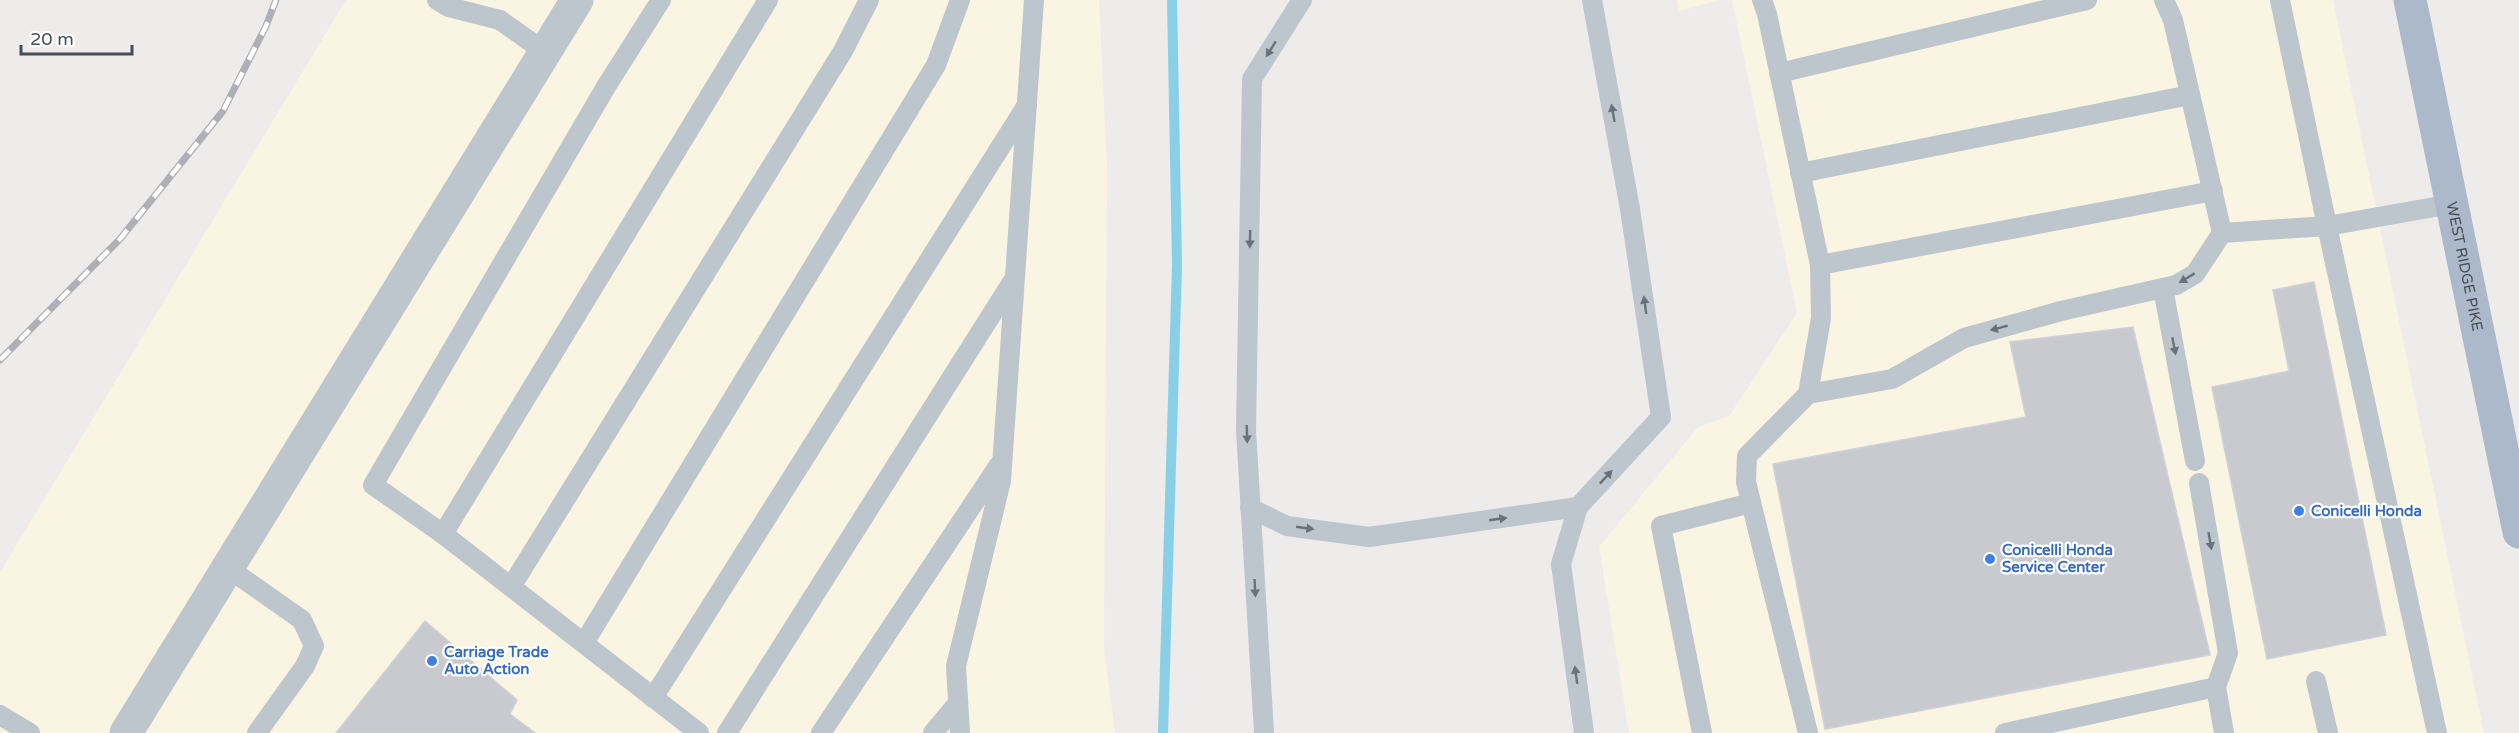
<svg xmlns="http://www.w3.org/2000/svg" width="2519" height="733" font-family="'Varela Round',sans-serif">
<style>
.commercial{fill:#faf4e3}
.lines{fill:none;stroke-linecap:round;stroke-linejoin:round}
.stream{stroke:#89cfe6;stroke-width:10}
.building{fill:#c8cad0;stroke:#cfd1d7;stroke-width:1.5}
.lane{stroke:#bdc5cd;stroke-width:20}
.street{stroke:#bdc5cd;stroke-width:33}
.primary{stroke:#acb9ca;stroke-width:33}
.rail-casing{stroke:#aeb0b5;stroke-width:7}
.rail{stroke:#fff;stroke-width:4.5;stroke-dasharray:14;stroke-linecap:butt}
.oneway{fill:#69727a}
.shop-dot{fill:#3f7fe0;stroke:#fff;stroke-width:2}
.labels{text-anchor:middle;dominant-baseline:central;stroke-width:4.5;stroke-linejoin:round;paint-order:stroke}
.street-label{font-size:15px;fill:#454e57;stroke:#fff}
.shop-label{font-size:15px;font-weight:bold;fill:#366cbe;stroke:#fff;text-anchor:start}
</style>
<rect width="100%" height="100%" fill="#eeebeb"/>
<g class="commercial">
<polygon points="346,0 1099,0 1107,165 1104,649 1115,733 0,733 0,572"/>
<polygon points="1677,0 1720,0 1679,11"/>
<polygon points="1732,0 2333,0 2484,733 1629,733 1599,547 1698,427 1729,416 1797,313"/>
</g>
<g class="lines">
<polyline class="stream" points="1163,733 1177,265 1172,0"/>
</g>
<g class="building">
<polygon points="2314,282 2386,635 2267,659 2212,387 2289,371 2273,290"/>
<polygon points="2133,327 2210,655 1825,729 1773,464 2026,417 2010,342"/>
<polygon points="425,621 517,700 510,714 535,733 336,733"/>
</g>
<g class="lines">
<g class="lane">
<polyline points="437,0 449,7 500,20 545,52"/>
<polyline points="661,0 607,85 373,485 443,534 699,733"/>
<polyline points="1762,0 1767,14 1820,265 1821,318 1808,394 1747,456 1746,482 1808,733"/>
<polyline points="2164,0 2173,20 2222,233 2327,226 2437,733"/>
<polyline points="2280,0 2327,226 2452,204"/>
<polyline points="1779,73 2087,0"/>
<polyline points="1800,173 2190,95"/>
<polyline points="1820,265 2213,191"/>
<polyline points="2163,288 2195,461"/>
<polyline points="1808,394 1892,379 1964,338 2061,311 2176,285 2195,274 2222,233"/>
<polyline points="2199,483 2228,653 2216,687"/>
<polyline points="1250,508 1287,526 1369,537 1578,507"/>
<polyline points="443,534 768,0"/>
<polyline points="228,568 302,620 314,646 305,666 257,733"/>
<polyline points="511,587 843,51 869,0"/>
<polyline points="584,643 936,65 960,0"/>
<polyline points="2316,681 2328,733"/>
<polyline points="653,698 1027,105"/>
<polyline points="0,715 30,733"/>
<polyline points="727,733 1014,279"/>
<polyline points="821,733 999,465"/>
<polyline points="933,733 958,703"/>
<polyline points="960,733 956,666 1001,481 1034,0"/>
<polyline points="1264,733 1246,430 1252,79 1302,0"/>
<polyline points="1584,733 1561,564 1578,507 1661,417 1630,209 1592,0"/>
<polyline points="1702,733 1661,526 1751,503"/>
<polyline points="2005,733 2216,687 2224,733"/>
</g>
<polyline class="street" points="126,733 577,0"/>
<path class="primary" id="s1" d="M 2410,0 L 2519,532"/>
<g class="rail-casing">
<polyline id="rail" points="0,360 120,239 223,111 266,26 276,0"/>
</g>
<use href="#rail" class="rail"/>
</g>
<defs><path id="oneway-solid" d="M-6-.8H1V-3.2L6.5 0L1 3.2V.8H-6Z" transform="scale(1.5)"/></defs>
<g class="oneway">
<use href="#oneway-solid" transform="translate(1271 49) rotate(122)"/>
<use href="#oneway-solid" transform="translate(1613 113) rotate(-100)"/>
<use href="#oneway-solid" transform="translate(1250 239) rotate(91)"/>
<use href="#oneway-solid" transform="translate(2187 278) rotate(149)"/>
<use href="#oneway-solid" transform="translate(1645 305) rotate(-98)"/>
<use href="#oneway-solid" transform="translate(1999 328) rotate(165)"/>
<use href="#oneway-solid" transform="translate(2174 346) rotate(79)"/>
<use href="#oneway-solid" transform="translate(1247 434) rotate(88)"/>
<use href="#oneway-solid" transform="translate(1606 477) rotate(-47)"/>
<use href="#oneway-solid" transform="translate(1498 519) rotate(-8)"/>
<use href="#oneway-solid" transform="translate(1305 528) rotate(8)"/>
<use href="#oneway-solid" transform="translate(2210 541) rotate(80)"/>
<use href="#oneway-solid" transform="translate(1255 588) rotate(87)"/>
<use href="#oneway-solid" transform="translate(1576 675) rotate(-98)"/>
</g>
<g class="shop-dot">
<circle cx="2299" cy="511" r="6"/>
<circle cx="1990" cy="559" r="6"/>
<circle cx="432" cy="661" r="6"/>
</g>
<g class="labels">
<g class="street-label">
<text stroke="none"><textPath href="#s1" startOffset="272">WEST RIDGE PIKE</textPath></text>
</g>
<g class="shop-label">
<text x="2311" y="511">Conicelli Honda</text>
<text x="2002" y="550">Conicelli Honda<tspan x="2002" dy="17">Service Center</tspan></text>
<text x="444" y="652">Carriage Trade<tspan x="444" dy="17">Auto Action</tspan></text>
</g>
</g>
<path d="M21 45v9h111v-9" fill="none" stroke="#454e57" stroke-width="3"/>
<text x="30" y="45" font-size="18" fill="#454e57" stroke="#ffffff" stroke-width="4.5" paint-order="stroke">20 m</text>
</svg>
